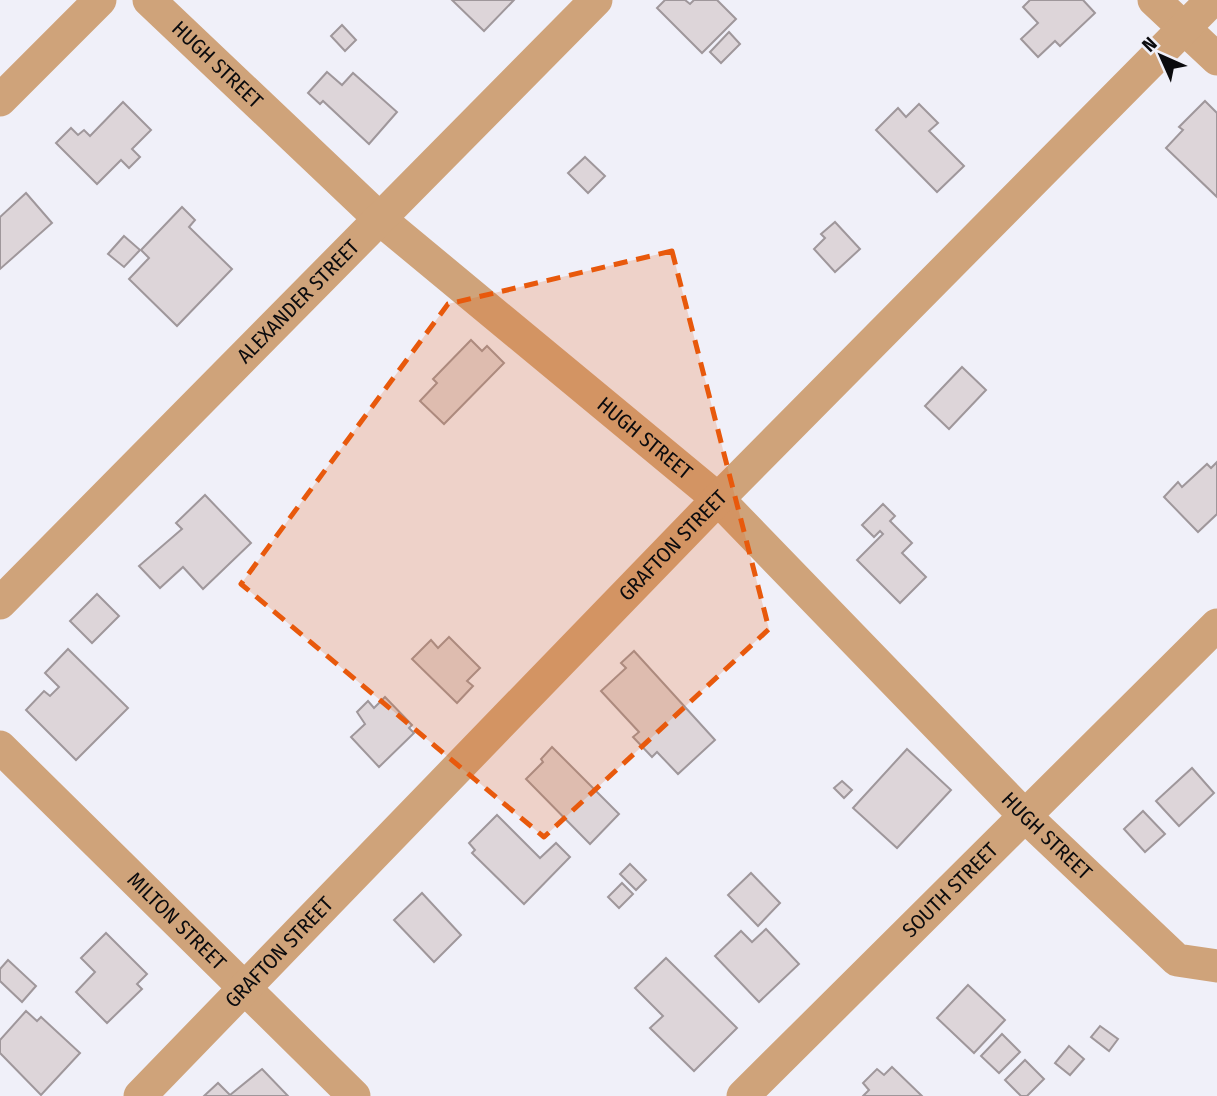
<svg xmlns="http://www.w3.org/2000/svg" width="1217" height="1096" font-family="'Fira Sans Condensed',sans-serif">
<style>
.building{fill:#ddd5d9;stroke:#9f979b;stroke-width:2}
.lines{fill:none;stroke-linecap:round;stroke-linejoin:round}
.street{stroke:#cfa37a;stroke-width:33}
.marked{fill:#e8590c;fill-opacity:0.2;stroke:#e8590c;stroke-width:5;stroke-dasharray:14 9;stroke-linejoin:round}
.labels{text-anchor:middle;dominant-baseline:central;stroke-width:5;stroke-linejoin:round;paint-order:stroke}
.street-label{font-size:21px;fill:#0b0b0e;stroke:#f0f0f9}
</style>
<rect width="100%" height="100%" fill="#f0f0f9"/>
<g class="building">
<polygon points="452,0 514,0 484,31"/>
<polygon points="665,0 685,0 690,4 694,0 717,0 736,19 702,53 657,8"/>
<polygon points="1030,0 1083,0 1095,13 1060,46 1055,41 1038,57 1021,39 1038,23 1023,7"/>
<polygon points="342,25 356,40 345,51 331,36"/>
<polygon points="729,32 740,44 721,63 710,52"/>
<polygon points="327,72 342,85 353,73 397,112 369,144 323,101 320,104 308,93"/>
<polygon points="1205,101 1217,113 1217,197 1166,148 1183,130 1179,127"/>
<polygon points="123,102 151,130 132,149 140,157 129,168 121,160 97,184 56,143 71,128 78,135 84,130 90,136"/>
<polygon points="919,104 938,123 929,131 964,166 937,192 876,130 898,108 906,117"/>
<polygon points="585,157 605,176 588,193 568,173"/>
<polygon points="26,193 52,223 0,269 0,217"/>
<polygon points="182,207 195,220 189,227 232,269 177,326 129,279 149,258 141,250"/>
<polygon points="835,222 860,249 835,272 814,249 825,238 821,234"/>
<polygon points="124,236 140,250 124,267 108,254"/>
<polygon points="471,340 482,351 487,346 504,363 444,424 420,401 437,383 433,379"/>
<polygon points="962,367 986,390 949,429 925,406"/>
<polygon points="1217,462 1217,514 1198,532 1164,497 1178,482 1182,487 1207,464 1211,468"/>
<polygon points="205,495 251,543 203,589 183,567 160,588 139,566 182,529 176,523"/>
<polygon points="883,504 895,516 890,521 912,543 902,553 926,577 900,603 857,560 883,534 880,531 874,537 862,525"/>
<polygon points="97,594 119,616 92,643 70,621"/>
<polygon points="449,637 480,668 467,681 473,686 457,703 412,659 431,640 438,648"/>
<polygon points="68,649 128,708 76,760 26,710 44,691 50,696 59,687 45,673"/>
<polygon points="634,651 715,740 678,774 657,752 652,757 633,737 639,732 601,691 626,668 621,663"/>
<polygon points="385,697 412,725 409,728 414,733 379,767 351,737 365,724 357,712 368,701 374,708"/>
<polygon points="552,747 619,814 590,844 526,779 543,762 541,759"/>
<polygon points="907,749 951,790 897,848 853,808"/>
<polygon points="1192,768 1214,793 1179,826 1156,801"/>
<polygon points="842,781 852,790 844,798 834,788"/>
<polygon points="1143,811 1165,834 1145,852 1124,829"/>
<polygon points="497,815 540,858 556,843 570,857 524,904 472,853 475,850 469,843"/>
<polygon points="630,864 646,880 636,890 620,874"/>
<polygon points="751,873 780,903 758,926 728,895"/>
<polygon points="622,883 633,894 619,908 608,897"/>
<polygon points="422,893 461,935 434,962 394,920"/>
<polygon points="766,929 799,964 759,1002 715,956 741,931 752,942"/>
<polygon points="106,933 147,974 137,984 142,989 107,1023 76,992 95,972 81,958"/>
<polygon points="666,958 737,1028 694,1071 650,1028 663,1016 635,988"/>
<polygon points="8,960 36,986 22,1002 0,981 0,969"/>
<polygon points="968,985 1005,1020 974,1053 937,1018"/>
<polygon points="26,1011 37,1021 41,1017 80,1053 41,1095 0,1053 0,1040"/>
<polygon points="1100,1026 1118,1039 1109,1051 1091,1037"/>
<polygon points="1002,1034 1020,1052 999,1073 981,1056"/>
<polygon points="1069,1046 1084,1059 1070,1075 1055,1063"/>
<polygon points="1025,1060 1044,1079 1027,1096 1021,1096 1005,1080"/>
<polygon points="892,1067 922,1096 863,1096 869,1090 863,1083 877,1069 884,1075"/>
<polygon points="262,1069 288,1096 204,1096 218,1083 230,1095"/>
</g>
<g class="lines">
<g class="street">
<path id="s1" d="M 149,0 L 381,220 L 718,499 L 1025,816 L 1177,960 L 1217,966"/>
<polyline points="1154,0 1217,59"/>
<polyline points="0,100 100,0"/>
<path id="s2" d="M 0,603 L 596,0"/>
<path id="s3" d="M 0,747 L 354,1096"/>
<path id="s4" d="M 140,1096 L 718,499 L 1212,0"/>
<path id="s5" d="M 743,1096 L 1217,625"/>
</g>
</g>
<path class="marked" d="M 672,251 L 769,629 L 544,837 L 241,584 L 448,304 Z"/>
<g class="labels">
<g class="street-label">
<text stroke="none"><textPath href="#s1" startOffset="94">HUGH STREET</textPath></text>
<text stroke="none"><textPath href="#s2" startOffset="424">ALEXANDER STREET</textPath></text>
<text stroke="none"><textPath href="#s1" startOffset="662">HUGH STREET</textPath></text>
<text stroke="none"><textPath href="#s4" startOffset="766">GRAFTON STREET</textPath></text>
<text stroke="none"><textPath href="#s1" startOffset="1228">HUGH STREET</textPath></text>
<text stroke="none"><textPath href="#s5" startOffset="292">SOUTH STREET</textPath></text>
<text stroke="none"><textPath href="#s3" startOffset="248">MILTON STREET</textPath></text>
<text stroke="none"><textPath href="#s4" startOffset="200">GRAFTON STREET</textPath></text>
</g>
</g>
<g transform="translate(1161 56) rotate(315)" stroke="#f0f0f9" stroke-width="5" paint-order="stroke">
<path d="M0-5L12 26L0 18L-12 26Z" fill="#0b0b0e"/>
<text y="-10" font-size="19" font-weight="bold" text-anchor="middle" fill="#0b0b0e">N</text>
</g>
</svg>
